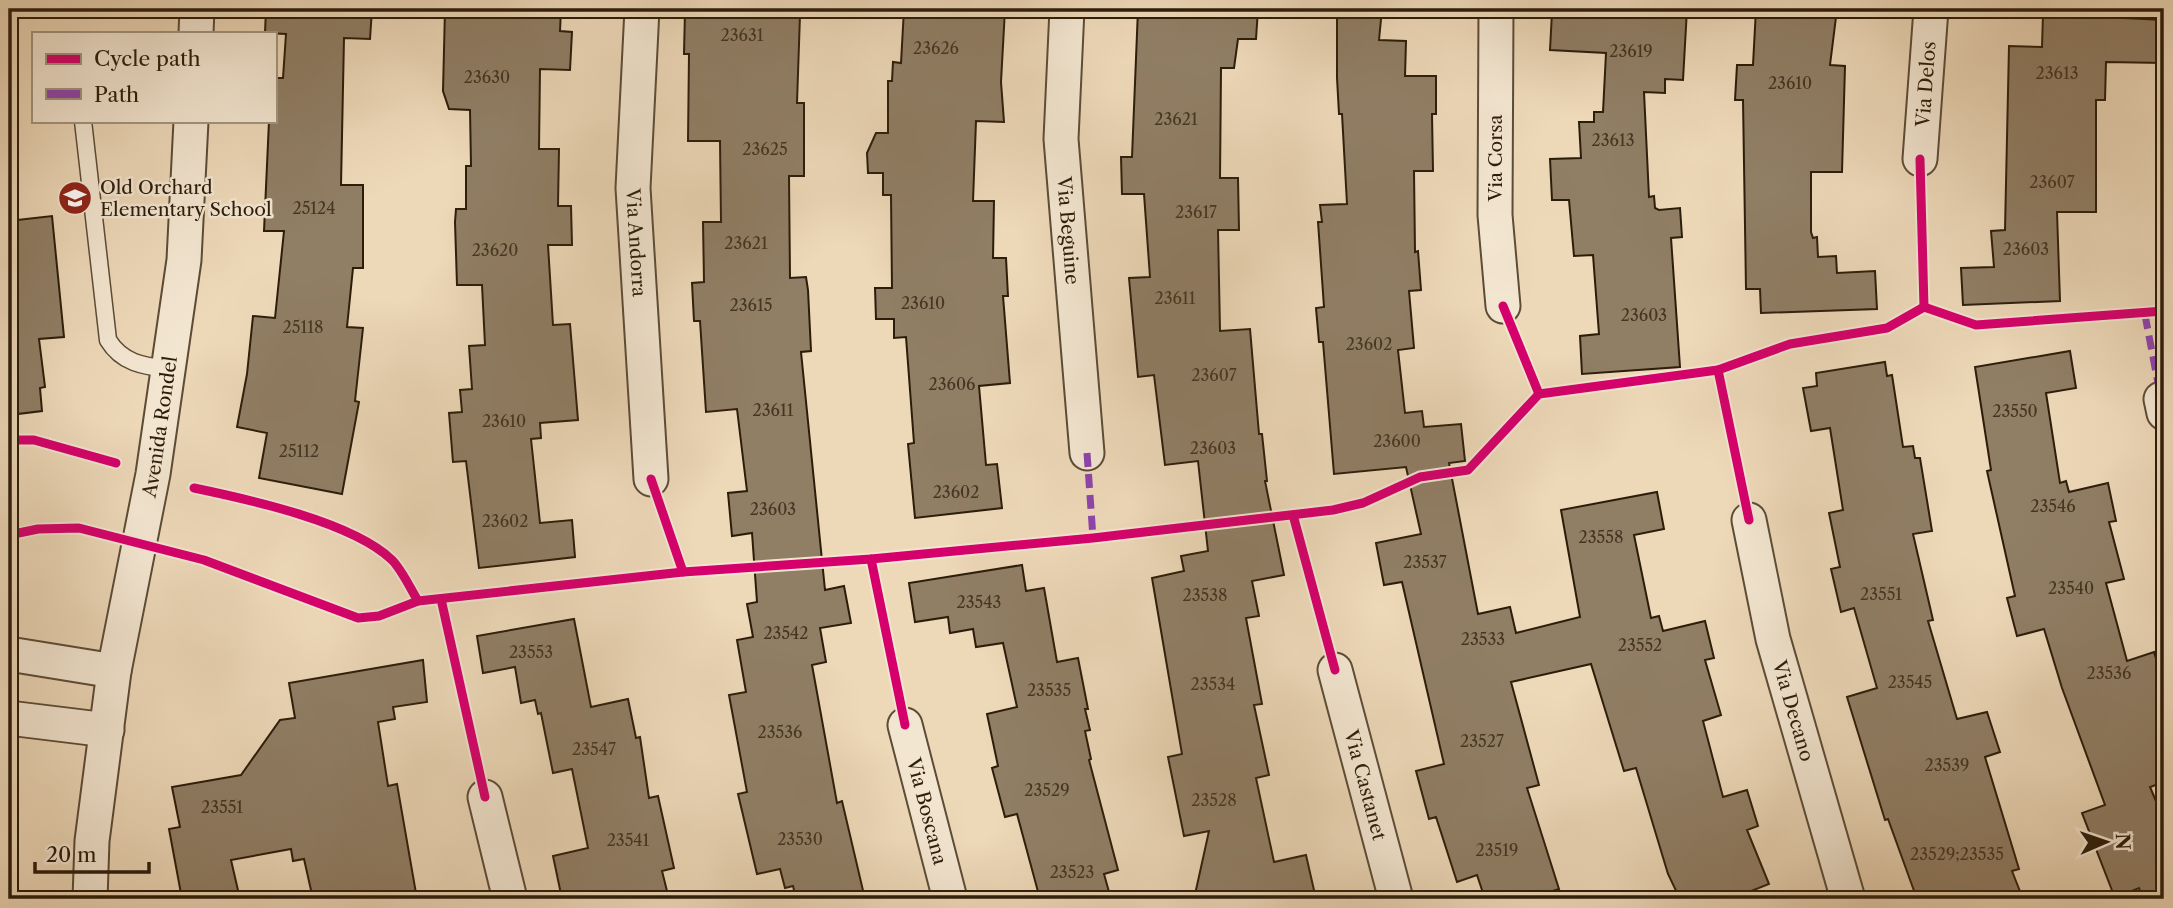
<svg xmlns="http://www.w3.org/2000/svg" width="2173" height="908" font-family="'Libre Caslon Text',serif">
<style>
.building{fill:#907e65;stroke:#2c1d0b;stroke-width:2}
.lines{fill:none;stroke-linecap:round;stroke-linejoin:round}
.lane-casing{stroke:#5c4c36;stroke-width:19}
.street-casing{stroke:#5c4c36;stroke-width:37}
.lane{stroke:#f3e6d1;stroke-width:16}
.street{stroke:#f3e6d1;stroke-width:33}
.quiet{stroke:#8e44ad;stroke-width:7;stroke-dasharray:14 7;stroke-linecap:butt}
.cycleway-casing{stroke:#f3e6d1;stroke-width:13}
.cycleway{stroke:#d6006c;stroke-width:9}
.labels{text-anchor:middle;dominant-baseline:central;stroke-width:5;stroke-linejoin:round;paint-order:stroke}
.number-label{font-size:16px;fill:#453522}
.street-label{font-size:19px;fill:#2c1d0b;stroke:#f3e6d1}
.poi-label{font-size:19px;fill:#2c1d0b;stroke:#f3e6d1;text-anchor:start}
</style>
<rect width="100%" height="100%" fill="#edd8b8"/>
<filter id="stains"><feTurbulence type="fractalNoise" baseFrequency=".00286" numOctaves="4"/><feColorMatrix values="0 0 0 0 .2 0 0 0 0 .09 0 0 0 0 .02 0 0 0 .5 -.17"/></filter>
<radialGradient id="worn" r=".72"><stop offset=".6" stop-color="#630" stop-opacity="0"/><stop offset="1" stop-color="#630" stop-opacity=".3"/></radialGradient>
<g class="building">
<polygon points="266,9 372,9 370,39 344,38 341,185 363,185 363,268 353,268 347,327 363,328 355,401 359,402 342,494 259,478 267,433 237,427 247,374 253,316 275,318 284,231 264,231 269,121 275,121 275,78 283,78 286,34 265,33"/>
<polygon points="445,9 561,9 560,31 572,32 570,70 540,69 539,149 559,149 558,206 571,206 572,245 548,245 553,325 570,324 578,420 540,423 541,438 531,439 540,523 572,520 575,557 479,568 466,461 453,462 449,413 462,412 460,390 472,389 469,346 485,345 482,285 457,285 455,222 456,209 466,209 466,166 471,166 470,110 449,109 443,91"/>
<polygon points="904,9 1005,9 1001,82 1004,122 976,121 973,201 994,201 993,258 1006,258 1008,296 1003,296 1010,383 979,386 986,465 997,464 1002,508 915,518 908,444 914,443 906,337 894,338 894,319 876,319 875,288 892,288 891,195 883,195 883,173 868,173 867,153 876,133 888,133 888,81 892,81 893,62 901,63"/>
<polygon points="1138,9 1258,9 1256,39 1238,39 1234,68 1221,68 1220,178 1238,178 1239,230 1218,230 1220,331 1250,329 1259,434 1262,434 1267,481 1265,481 1284,575 1252,581 1259,616 1246,618 1262,704 1254,705 1269,775 1256,778 1274,862 1306,855 1316,899 1194,899 1209,831 1184,836 1168,757 1182,754 1152,578 1184,571 1181,556 1208,551 1198,461 1165,465 1154,375 1138,377 1129,278 1150,277 1144,194 1122,194 1121,157 1132,157"/>
<polygon points="1337,9 1382,9 1379,40 1406,41 1405,76 1436,76 1436,114 1432,114 1433,171 1414,171 1415,252 1418,251 1421,290 1409,291 1414,348 1398,350 1405,413 1422,411 1424,427 1461,424 1465,461 1449,463 1478,614 1510,607 1516,633 1580,617 1561,510 1657,492 1664,529 1634,535 1651,618 1659,616 1663,631 1705,621 1714,658 1705,660 1721,715 1703,721 1723,797 1747,790 1758,826 1747,830 1769,884 1751,891 1754,899 1680,899 1668,874 1636,768 1624,771 1591,664 1511,682 1539,785 1527,788 1559,889 1528,899 1485,899 1477,875 1457,882 1436,817 1429,819 1416,771 1444,764 1402,582 1384,585 1376,543 1421,534 1406,467 1334,474 1323,342 1319,342 1316,308 1324,307 1318,222 1322,222 1320,205 1347,204 1342,114 1339,114 1337,78"/>
<polygon points="1572,9 1687,9 1683,80 1665,79 1665,93 1644,92 1649,197 1654,196 1655,208 1659,210 1680,208 1682,237 1671,238 1680,367 1582,374 1580,336 1599,334 1593,255 1574,256 1569,200 1552,200 1550,159 1581,158 1579,122 1594,122 1594,112 1603,112 1606,53 1550,50 1552,12 1572,13"/>
<polygon points="1756,9 1837,9 1830,65 1845,66 1842,172 1811,172 1811,232 1813,238 1817,237 1818,257 1836,256 1837,273 1875,271 1877,309 1761,313 1760,289 1746,289 1743,100 1735,100 1737,65 1753,65"/>
<polygon points="685,11 800,15 797,103 804,103 804,176 789,176 790,278 806,277 808,290 811,351 801,352 825,590 844,586 851,623 820,628 826,662 812,665 837,803 842,801 865,899 796,899 793,886 785,888 780,869 757,874 738,794 747,792 729,695 746,692 737,640 753,637 747,604 757,602 752,533 732,536 728,493 747,491 737,409 706,412 700,321 694,321 692,283 704,282 703,222 721,222 720,141 688,141 689,54 684,54"/>
<polygon points="2043,14 2164,20 2164,63 2106,62 2105,100 2096,100 2096,212 2057,212 2060,301 1963,305 1961,268 1994,267 1991,231 2005,230 2009,46 2042,47"/>
<polygon points="52,216 64,337 39,339 45,387 40,388 42,411 9,415 9,221"/>
<polygon points="2070,351 2076,388 2046,393 2060,483 2066,481 2069,492 2108,483 2116,521 2109,522 2124,579 2106,583 2127,661 2154,652 2164,685 2164,782 2150,787 2164,820 2164,899 2143,899 2139,888 2115,898 2082,813 2105,805 2062,688 2044,629 2017,636 2007,598 2015,596 1987,471 1991,470 1975,367"/>
<polygon points="1885,362 1887,376 1892,375 1903,447 1913,446 1915,458 1920,458 1932,531 1913,534 1933,620 1928,621 1957,719 1987,712 2000,752 1985,757 2019,869 2012,871 2023,899 1917,899 1888,819 1885,820 1847,697 1877,688 1854,608 1841,612 1831,569 1840,567 1829,513 1843,510 1830,428 1811,431 1803,388 1817,386 1816,373"/>
<polygon points="1022,565 1026,591 1044,588 1057,662 1078,658 1088,709 1085,709 1090,730 1085,731 1091,759 1089,760 1118,870 1104,874 1111,899 1040,899 1017,814 1005,817 992,768 998,766 987,714 1017,707 1003,643 976,647 973,629 950,633 948,617 915,622 909,583"/>
<polygon points="574,619 591,707 628,699 636,738 640,737 649,798 658,796 674,868 662,871 669,899 562,899 553,856 588,848 572,769 553,773 541,713 538,714 535,700 521,703 515,667 483,673 477,636"/>
<polygon points="423,660 427,702 393,707 395,719 378,722 388,786 397,784 417,899 313,899 304,859 293,861 291,849 231,860 240,899 182,899 169,829 180,827 172,787 241,775 280,720 295,718 289,683"/>
</g>
<g class="lines">
<g class="lane-casing">
<path id="lane" d="M 83,121 L 108,340 C 122,363 143,366 168,369"/>
</g>
<g class="street-casing">
<g id="street">
<path id="s1" d="M 642,9 L 633,188 L 651,479"/>
<path id="s2" d="M 1067,9 L 1061,139 L 1087,453"/>
<polyline points="1496,9 1495,215 1503,306"/>
<polyline points="196,33 197,9"/>
<path id="s3" d="M 1920,159 L 1931,9"/>
<polyline points="2161,399 2164,413"/>
<path id="s4" d="M 1749,520 L 1773,639 L 1848,899"/>
<polyline points="9,654 114,671"/>
<path id="s5" d="M 1335,670 L 1396,899"/>
<polyline points="9,718 107,730"/>
<path id="s6" d="M 905,725 L 950,899"/>
<polyline points="485,797 510,899"/>
<path id="s7" d="M 90,899 L 92,841 L 114,671 L 153,474 L 184,260 L 191,121"/>
</g>
</g>
<use href="#lane" class="lane"/>
<use href="#street" class="street"/>
<g class="quiet">
<polyline points="2145,315 2161,399"/>
<polyline points="1087,453 1093,538"/>
</g>
<g class="cycleway-casing">
<g id="cycleway">
<polyline points="1920,159 1924,307"/>
<polyline points="1503,306 1539,394"/>
<polyline points="1718,370 1749,520"/>
<polyline points="9,440 34,440 116,463"/>
<polyline points="651,479 683,572"/>
<path d="M 194,488 C 247,499 353,522 392,560 C 402,570 410,588 418,601"/>
<polyline points="1293,515 1335,670"/>
<polyline points="9,535 38,529 79,528 204,560 358,618 379,616 418,601 683,572 871,559 1093,538 1333,510 1363,503 1420,477 1468,470 1539,394 1718,370 1790,344 1887,328 1924,307 1976,325 2164,311"/>
<polyline points="871,559 905,725"/>
<polyline points="441,599 485,797"/>
</g>
</g>
<use href="#cycleway" class="cycleway"/>
</g>
<defs>
<g id="school-disc" transform="scale(1.75)"><circle r="9.5" fill="#8f2418" stroke="#f3e6d1"/><path d="M0-5L7-2L0 1L-7-2ZM-4 1L0 2.5L4 1V4Q0 6-4 4Z" fill="#fff"/></g>
</defs>
<g fill-rule="evenodd">
<use href="#school-disc" x="75" y="198"/>
</g>
<g class="labels">
<g class="number-label">
<text x="742" y="35">23631</text>
<text x="936" y="48">23626</text>
<text x="1631" y="51">23619</text>
<text x="2057" y="73">23613</text>
<text x="487" y="77">23630</text>
<text x="1790" y="83">23610</text>
<text x="1176" y="119">23621</text>
<text x="1613" y="140">23613</text>
<text x="765" y="149">23625</text>
<text x="2052" y="182">23607</text>
<text x="314" y="208">25124</text>
<text x="1196" y="212">23617</text>
<text x="746" y="243">23621</text>
<text x="2026" y="249">23603</text>
<text x="495" y="250">23620</text>
<text x="1175" y="298">23611</text>
<text x="923" y="303">23610</text>
<text x="751" y="305">23615</text>
<text x="1644" y="315">23603</text>
<text x="303" y="327">25118</text>
<text x="1369" y="344">23602</text>
<text x="1214" y="375">23607</text>
<text x="952" y="384">23606</text>
<text x="773" y="410">23611</text>
<text x="2015" y="411">23550</text>
<text x="504" y="421">23610</text>
<text x="1397" y="441">23600</text>
<text x="1213" y="448">23603</text>
<text x="299" y="451">25112</text>
<text x="956" y="492">23602</text>
<text x="2053" y="506">23546</text>
<text x="773" y="509">23603</text>
<text x="505" y="521">23602</text>
<text x="1601" y="537">23558</text>
<text x="1425" y="562">23537</text>
<text x="2071" y="588">23540</text>
<text x="1881" y="594">23551</text>
<text x="1205" y="595">23538</text>
<text x="979" y="602">23543</text>
<text x="786" y="633">23542</text>
<text x="1483" y="639">23533</text>
<text x="1640" y="645">23552</text>
<text x="531" y="652">23553</text>
<text x="2109" y="673">23536</text>
<text x="1910" y="682">23545</text>
<text x="1213" y="684">23534</text>
<text x="1049" y="690">23535</text>
<text x="780" y="732">23536</text>
<text x="1482" y="741">23527</text>
<text x="594" y="749">23547</text>
<text x="1947" y="765">23539</text>
<text x="1047" y="790">23529</text>
<text x="1214" y="800">23528</text>
<text x="222" y="807">23551</text>
<text x="800" y="839">23530</text>
<text x="628" y="840">23541</text>
<text x="1497" y="850">23519</text>
<text x="1957" y="854">23529;23535</text>
<text x="1072" y="872">23523</text>
</g>
<g class="street-label">
<text stroke="none"><textPath href="#s3" startOffset="75">Via Delos</textPath></text>
<text transform="translate(1495 158) rotate(-90)">Via Corsa</text>
<text stroke="none"><textPath href="#s2" startOffset="222">Via Beguine</textPath></text>
<text stroke="none"><textPath href="#s1" startOffset="234">Via Andorra</textPath></text>
<text stroke="none"><textPath href="#s7" startOffset="478">Avenida Rondel</textPath></text>
<text stroke="none"><textPath href="#s4" startOffset="196">Via Decano</textPath></text>
<text stroke="none"><textPath href="#s5" startOffset="119">Via Castanet</textPath></text>
<text stroke="none"><textPath href="#s6" startOffset="89">Via Boscana</textPath></text>
</g>
<g class="poi-label">
<text x="100" y="187">Old Orchard<tspan x="100" dy="22">Elementary School</tspan></text>
</g>
</g>
<rect width="2173" height="908" fill="none" stroke="#edd8b8" stroke-width="35"/>
<rect x="10" y="10" width="2152" height="887" fill="none" stroke="#2c1d0b" stroke-width="3.5"/>
<rect x="18" y="18" width="2138" height="873" fill="none" stroke="#2c1d0b" stroke-width="2"/>
<rect x="32" y="32" width="245" height="91" fill="#f3e6d1" stroke="#a39682" stroke-width="2"/>
<rect x="46" y="54" width="35" height="10" fill="#d6006c" stroke="#a39682" stroke-width="2"/>
<text x="94" y="66" font-size="21" fill="#2c1d0b">Cycle path</text>
<rect x="46" y="89" width="35" height="10" fill="#8e44ad" stroke="#a39682" stroke-width="2"/>
<text x="94" y="102" font-size="21" fill="#2c1d0b">Path</text>
<g transform="translate(2106 842) rotate(88)" stroke="#f3e6d1" stroke-width="5" paint-order="stroke">
<path d="M0-5L12 26L0 18L-12 26Z" fill="#2c1d0b"/>
<text y="-10" font-size="19" font-weight="bold" text-anchor="middle" fill="#2c1d0b">N</text>
</g>
<path d="M35 862v10h114v-10" fill="none" stroke="#2c1d0b" stroke-width="3.5"/>
<text x="46" y="862" font-size="21" fill="#2c1d0b" stroke="#f3e6d1" stroke-width="5" paint-order="stroke">20 m</text>
<rect width="100%" height="100%" filter="url(#stains)"/>
<rect width="100%" height="100%" fill="url(#worn)"/>
</svg>
